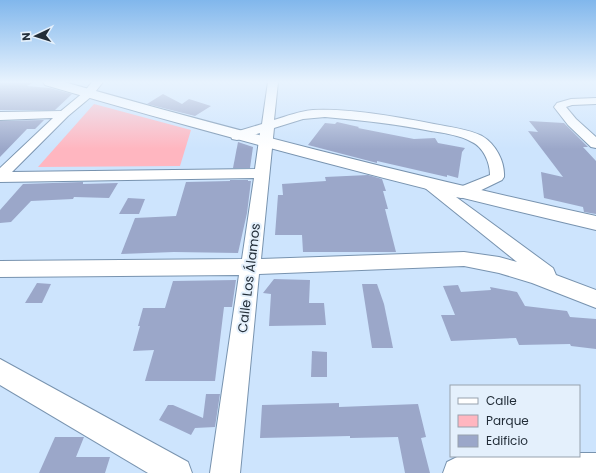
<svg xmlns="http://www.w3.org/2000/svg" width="596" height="473" font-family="Poppins,sans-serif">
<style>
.green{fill:#ffb6c0}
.building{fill:#9ba7c9}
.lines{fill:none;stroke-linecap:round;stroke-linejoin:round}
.minor-casing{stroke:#7893af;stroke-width:2}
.tertiary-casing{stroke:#7893af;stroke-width:2}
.minor{fill:#fff;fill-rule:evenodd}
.tertiary{fill:#fff;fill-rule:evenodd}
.labels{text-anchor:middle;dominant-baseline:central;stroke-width:4;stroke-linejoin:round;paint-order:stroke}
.street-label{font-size:13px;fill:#232e39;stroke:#e4f0fc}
</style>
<rect width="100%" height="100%" fill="#cde4fd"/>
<polygon class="green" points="94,104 191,130 180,166 38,167"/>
<g class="building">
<polygon points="0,82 34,82 27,86 50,88 72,94 55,110 0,110"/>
<polygon points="163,94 182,104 189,99 211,106 195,116 147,104"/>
<polygon points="44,120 35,129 27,129 0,157 0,121"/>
<polygon points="529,121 564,123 588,147 583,147 596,161 596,214 584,212 583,207 544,198 541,172 563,177 528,131 538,132"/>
<polygon points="337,122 359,127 358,128 414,139 435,138 438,143 465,148 462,152 458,178 447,175 447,177 377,161 377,163 308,145 325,123 335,124"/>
<polygon points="238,142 253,147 250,168 233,168"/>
<polygon points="368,175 382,179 386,191 383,191 388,209 385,209 396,252 303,252 302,235 275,235 278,195 283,195 282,184 326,181 325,177"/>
<polygon points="230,180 248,180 248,181 251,181 247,213 238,253 174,252 121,254 135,218 176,216 186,182 230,181"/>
<polygon points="83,182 83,184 118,183 109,198 74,197 73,199 31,201 11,222 0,223 0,210 23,184"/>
<polygon points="128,198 145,199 139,214 119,214"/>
<polygon points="274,279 310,280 309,303 324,303 326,325 269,326 271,294 263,293"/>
<polygon points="236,280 232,307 224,307 215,381 145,381 154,350 133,351 140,326 138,326 143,308 165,308 173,281"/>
<polygon points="37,283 51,284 42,303 25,303"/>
<polygon points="362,284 377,284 384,304 393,348 372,348"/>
<polygon points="458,285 461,292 491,290 490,287 517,292 525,306 567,311 570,317 596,319 596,349 571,346 570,344 519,345 516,338 451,341 441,315 455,315 443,286"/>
<polygon points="312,351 327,352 327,377 311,377"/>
<polygon points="206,394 220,394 215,427 195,428 191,435 159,420 168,405 173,405 203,418"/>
<polygon points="339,403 339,407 418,404 426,437 421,438 430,473 405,473 398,437 350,438 350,436 260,438 262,405"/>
<polygon points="55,437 84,437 76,457 110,457 105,473 39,473"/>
</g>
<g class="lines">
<g class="minor-casing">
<g id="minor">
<path d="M 92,82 L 103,82 L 92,96 L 68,116 L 12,172 L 255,169 L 260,133 L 237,140 L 232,139 L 231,136 L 232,133 L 262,124 L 268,82 L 278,82 L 274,120 C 287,116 300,111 313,110 C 348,108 399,117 434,124 C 450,127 468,129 482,136 C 496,144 505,162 504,177 L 502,180 L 467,197 L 461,198 L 456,197 L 553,268 L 556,275 L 596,290 L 596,308 L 532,283 L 499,273 L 464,266 L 259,274 L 240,473 L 210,473 L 239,275 L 0,277 L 0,261 L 242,259 L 254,178 L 0,182 L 0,168 L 53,118 L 0,120 L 0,112 L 61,111 L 84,92 ZM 325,117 C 360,120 396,124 431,131 C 444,133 459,135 472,142 C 483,147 490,162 490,175 L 455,189 L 453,193 L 455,196 C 446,189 437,178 425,182 L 422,185 L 425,188 L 517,262 L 499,257 L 464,252 L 261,259 L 274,128 L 303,119 Z"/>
<polygon points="596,98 596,104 572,105 566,107 576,119 596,137 596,148 591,147 568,125 554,107 557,103 571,99"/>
<polygon points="0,359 188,462 192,473 148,473 0,385"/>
<polygon points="579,453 596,453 596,473 443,473 447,462 459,456 579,456"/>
</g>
</g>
<g class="tertiary-casing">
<path id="tertiary" d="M 43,82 L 64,82 C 240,132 417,177 596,216 L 596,230 C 411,187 227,138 45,85 Z"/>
</g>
<use href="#minor" class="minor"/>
<use href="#tertiary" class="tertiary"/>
</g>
<linearGradient id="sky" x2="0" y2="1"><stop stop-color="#81b7ec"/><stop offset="0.55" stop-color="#e8f3fe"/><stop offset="1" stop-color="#e8f3fe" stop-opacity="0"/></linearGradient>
<rect width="596" height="149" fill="url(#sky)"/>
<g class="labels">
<g class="street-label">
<text transform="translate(249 278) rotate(-83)">Calle Los Álamos</text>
</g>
</g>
<rect x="450" y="385" width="130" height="72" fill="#e4f0fc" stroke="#97a2ae"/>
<rect x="458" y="398" width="20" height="6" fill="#ffffff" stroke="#97a2ae"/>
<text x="486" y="405" font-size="12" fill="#232e39">Calle</text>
<rect x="458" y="415" width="20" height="12" fill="#ffb6c0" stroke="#97a2ae"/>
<text x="486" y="425" font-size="12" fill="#232e39">Parque</text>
<rect x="458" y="435" width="20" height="12" fill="#9ba7c9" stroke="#97a2ae"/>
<text x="486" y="445" font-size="12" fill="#232e39">Edificio</text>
<g transform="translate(36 36) rotate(266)" stroke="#e4f0fc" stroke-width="3" paint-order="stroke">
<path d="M0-3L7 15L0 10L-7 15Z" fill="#232e39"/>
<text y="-6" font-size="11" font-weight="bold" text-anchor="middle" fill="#232e39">N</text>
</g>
</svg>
